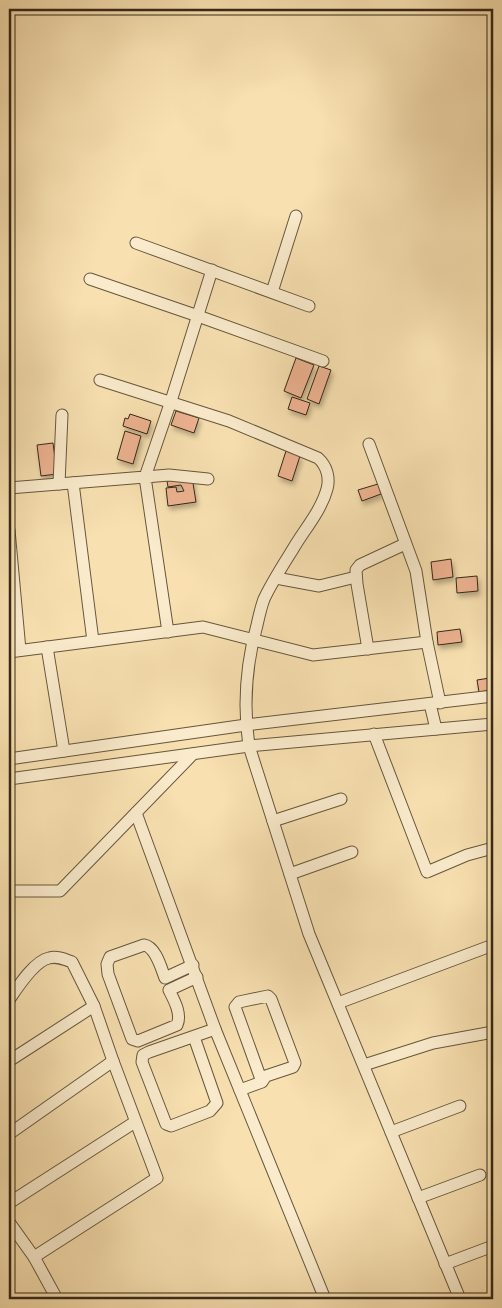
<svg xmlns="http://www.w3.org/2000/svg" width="502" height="1308" font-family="'Gentium Book Plus',serif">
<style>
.building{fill:#edb290;stroke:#352817;filter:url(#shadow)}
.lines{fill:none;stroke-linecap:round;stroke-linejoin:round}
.minor-casing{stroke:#66563d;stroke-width:13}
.minor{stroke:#faebcc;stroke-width:11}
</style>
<defs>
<filter id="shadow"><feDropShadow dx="2" dy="4" stdDeviation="2.5" flood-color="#0004"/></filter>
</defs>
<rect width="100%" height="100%" fill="#f8e0b0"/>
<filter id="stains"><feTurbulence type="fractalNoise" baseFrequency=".004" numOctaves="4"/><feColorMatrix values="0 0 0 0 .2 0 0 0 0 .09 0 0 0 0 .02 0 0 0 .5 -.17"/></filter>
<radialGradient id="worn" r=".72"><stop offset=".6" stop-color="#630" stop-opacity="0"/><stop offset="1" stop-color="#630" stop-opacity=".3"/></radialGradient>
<g class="building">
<polygon points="296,358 314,365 301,398 284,391"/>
<polygon points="319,366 331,370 319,404 307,399"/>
<polygon points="292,397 310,403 306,415 288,409"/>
<polygon points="176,411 199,418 194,433 171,425"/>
<polygon points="130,414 151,421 147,434 123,426 125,418 128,419"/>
<polygon points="125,431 141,436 133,464 117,459"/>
<polygon points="53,443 57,474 41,476 37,445"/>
<polygon points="286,451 300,456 292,481 278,476"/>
<polygon points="192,477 196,502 168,506 166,488 176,487 177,492 184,491 181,485 168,487 167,481"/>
<polygon points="378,484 381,494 362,501 358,490"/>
<polygon points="451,559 453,577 433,580 431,562"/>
<polygon points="477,576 478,591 457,593 456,578"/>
<polygon points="460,629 462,642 438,645 437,632"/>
<polygon points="490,678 492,690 479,692 477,680"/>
</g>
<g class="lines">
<g class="minor-casing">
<g id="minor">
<polyline points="136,243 309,306"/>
<polyline points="90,279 198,316 323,361"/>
<polyline points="272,292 296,216"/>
<path d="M 100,380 L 229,421 L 318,458 C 327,466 330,478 327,489 C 321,511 304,530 293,549 C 283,565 272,582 264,599 C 261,607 259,616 257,625 C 246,665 243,705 249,746 L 309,934 L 460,1299"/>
<polyline points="369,444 416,571 427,642 440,703"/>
<polyline points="73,483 93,641"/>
<polyline points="59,484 62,415"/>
<polyline points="9,488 145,477 171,401 212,270"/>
<polyline points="9,530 20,650"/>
<polyline points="276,578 319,586 356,577"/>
<polyline points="168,632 145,477 169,475 208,479"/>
<polyline points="47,647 64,751"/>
<polyline points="368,649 357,584 356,570 360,565 405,544"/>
<polyline points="9,652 203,627 313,655 427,642"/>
<polyline points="430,704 436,729"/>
<polyline points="374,734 427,872 467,855 493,848"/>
<polyline points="9,759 246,725 493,696"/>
<polyline points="9,779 249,746 493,724"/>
<polyline points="136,813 215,1029 325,1299"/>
<polyline points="273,821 341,799"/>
<polyline points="290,874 352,852"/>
<polyline points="9,891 60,891 193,754"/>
<path d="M 193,965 L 165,978 C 161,968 156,947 144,945 L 110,957 L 107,964 L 108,974 L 132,1039 L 138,1041 L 177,1025 C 182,1014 174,1000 169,990 L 197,977"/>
<path d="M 9,1000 C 17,988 34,961 49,958 C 57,956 64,959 72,962 L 94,1006 L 113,1061 L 157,1178 L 34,1257"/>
<polyline points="338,1003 493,945"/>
<polyline points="194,1037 217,1103 210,1111 171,1126 166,1124 142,1062 143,1055 149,1052 215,1029"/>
<polyline points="9,1061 94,1006"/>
<polyline points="364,1065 433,1043 493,1032"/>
<polyline points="240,1090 262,1082 266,1076 293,1067 295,1063 271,999 268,996 239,1002 235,1007 262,1082"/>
<polyline points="391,1132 460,1106"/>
<polyline points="9,1134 113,1061"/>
<polyline points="418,1198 480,1175"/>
<polyline points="9,1203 135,1122"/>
<polyline points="9,1222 34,1257 57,1299"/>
<polyline points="445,1264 493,1246"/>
</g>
</g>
<use href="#minor" class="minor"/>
</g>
<rect width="502" height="1308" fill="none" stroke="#f8e0b0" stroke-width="30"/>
<rect x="10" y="10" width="482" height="1288" fill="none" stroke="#352817" stroke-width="2.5"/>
<rect x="15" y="15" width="472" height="1278" fill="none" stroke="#352817"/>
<rect width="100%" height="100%" filter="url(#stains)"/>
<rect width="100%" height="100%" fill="url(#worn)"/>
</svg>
